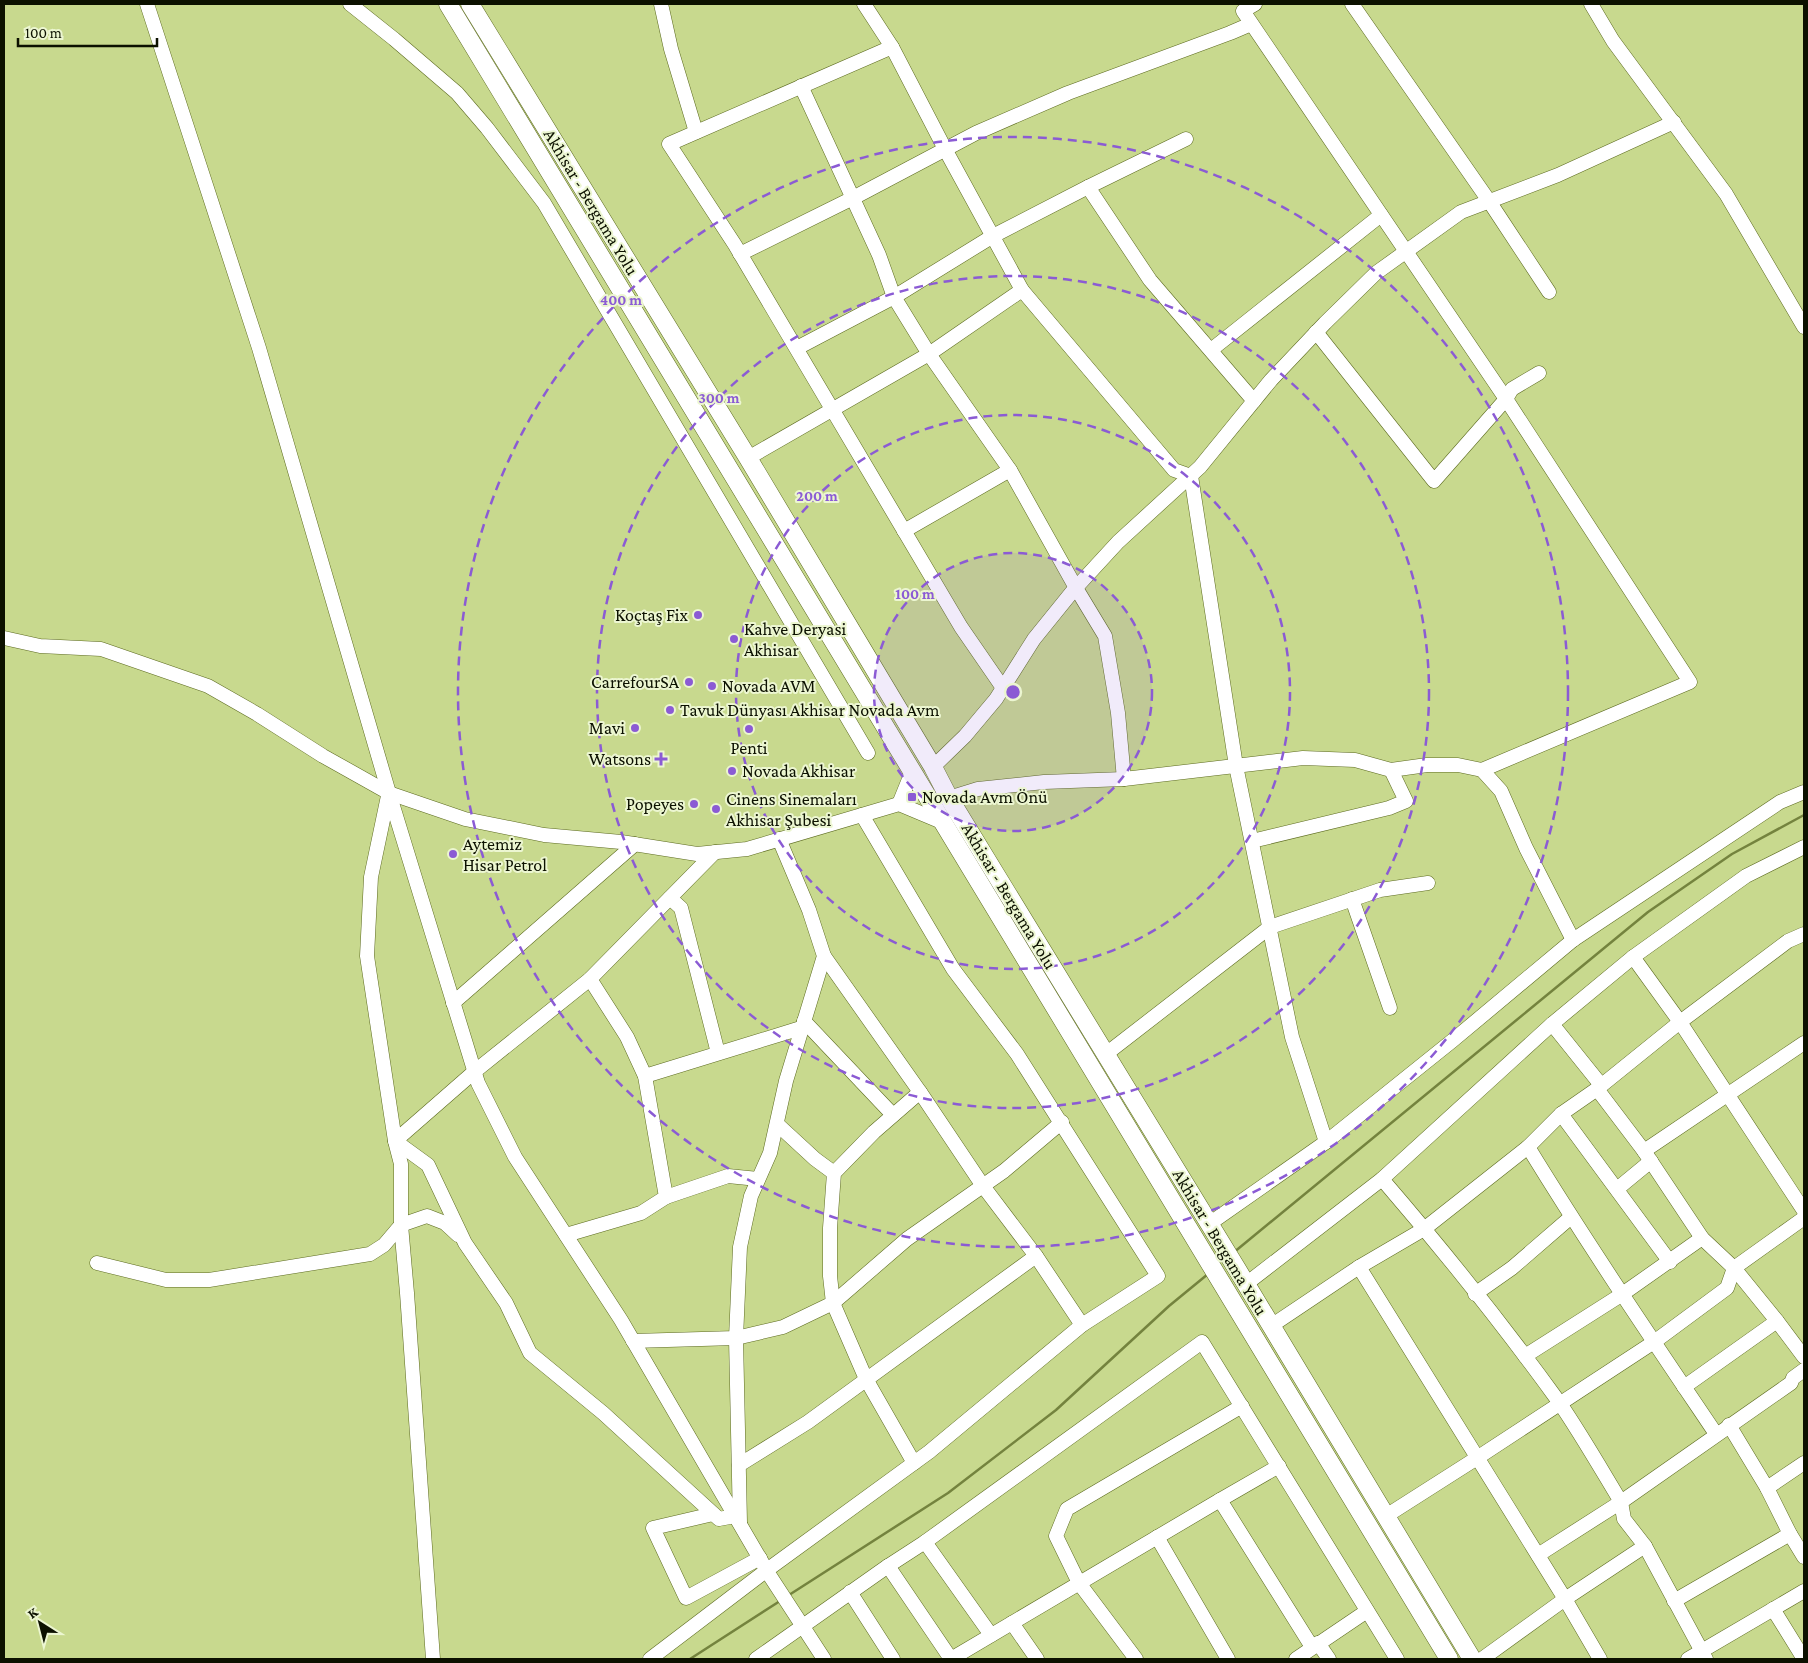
<svg xmlns="http://www.w3.org/2000/svg" width="1808" height="1663" font-family="'Crimson Pro',serif">
<style>
.lines{fill:none;stroke-linecap:round;stroke-linejoin:round}
.stream{stroke:#74833e;stroke-width:2.5}
.minor-casing{stroke:#5d6b20;stroke-width:15}
.major-casing{stroke:#5d6b20;stroke-width:19}
.minor{stroke:#fff;stroke-width:14}
.major{stroke:#fff;stroke-width:18}
.ring{fill:none;stroke:#8b5bd4;stroke-width:2.5;stroke-dasharray:9 6}
.poi-dot{fill:#8b5bd4;stroke:#ecf6d1;stroke-width:2}
.labels{text-anchor:middle;dominant-baseline:central;stroke-width:4;stroke-linejoin:round;paint-order:stroke}
.street-label{font-size:18px;fill:#0c1100;stroke:#ecf6d1}
.poi-label{font-size:18px;fill:#0c1100;stroke:#ecf6d1;text-anchor:start}
.centre{fill:#8b5bd4;stroke:#ecf6d1;stroke-width:2.5}
.ring-label{font-size:15px;text-anchor:middle;font-weight:bold;fill:#8b5bd4;stroke:#ecf6d1;stroke-width:4;stroke-linejoin:round;paint-order:stroke}
</style>
<rect width="100%" height="100%" fill="#c8d98e"/>
<g class="lines">
<g class="stream">
<polyline points="1233,1253 1648,912 1732,854 1804,815"/>
<polyline points="789,1595 948,1493 1056,1410 1169,1306 1208,1274"/>
<polyline points="690,1659 780,1601"/>
</g>
<g class="minor-casing">
<g id="minor">
<polyline points="147,4 259,348 389,793 478,1083 515,1157 621,1320 770,1576 824,1659"/>
<polyline points="350,4 394,39 457,93 487,128 544,203 868,753"/>
<polyline points="661,4 671,49 696,132"/>
<polyline points="864,4 892,47 945,149 1022,290 1174,470 1191,476 1236,766 1292,1037 1326,1142"/>
<polyline points="1255,4 1243,11 1506,399 1690,682 1482,770"/>
<polyline points="1352,4 1489,201 1549,292"/>
<polyline points="1591,4 1613,41 1726,194 1804,327"/>
<polyline points="892,47 669,144 735,245 961,627 1003,688"/>
<polyline points="801,86 879,255 894,297 929,354 1010,470 1076,588 1105,636 1118,713 1124,779"/>
<polyline points="1088,187 1150,280 1254,401"/>
<polyline points="740,254 853,198 976,133 1068,93 1230,33 1251,24"/>
<polyline points="1316,332 1434,481 1506,399 1512,389 1539,373"/>
<polyline points="797,348 894,297 993,236 1088,187 1186,139"/>
<polyline points="1211,350 1381,215"/>
<polyline points="748,458 929,354 1022,290"/>
<polyline points="904,531 1010,470"/>
<polyline points="4,638 40,646 101,649 208,686 257,714 323,756 389,793 465,819 544,835 621,842 697,854 747,849 899,804 942,822"/>
<polyline points="933,767 965,736 996,699 1034,639 1072,592 1118,542 1200,467 1271,380 1325,323 1376,273 1461,212 1558,175 1674,122"/>
<polyline points="388,796 371,877 367,956 395,1141 401,1164 401,1225 407,1293 433,1659"/>
<polyline points="949,798 978,789 1044,782 1124,779 1303,758 1355,760 1391,770 1427,765 1458,765 1482,770 1501,791 1526,848 1573,940"/>
<polyline points="899,804 912,772"/>
<polyline points="1252,841 1389,808 1406,801 1391,770"/>
<polyline points="715,852 590,979 474,1072 395,1141 428,1165 465,1243 506,1303 530,1353 603,1413 719,1519 735,1516"/>
<polyline points="670,898 681,908 718,1053"/>
<polyline points="1352,899 1390,1008"/>
<polyline points="824,956 920,1092 983,1186 1036,1256 1082,1325"/>
<polyline points="1633,957 1680,1022 1804,1211"/>
<polyline points="453,1003 635,844"/>
<polyline points="804,1021 893,1115"/>
<polyline points="1552,1024 1601,1085"/>
<polyline points="1106,1054 1270,927 1380,890 1428,883"/>
<polyline points="645,1076 801,1028"/>
<polyline points="1597,1089 1644,1151 1702,1238 1734,1268 1777,1321 1804,1357"/>
<polyline points="1561,1114 1670,1262"/>
<polyline points="777,1124 815,1159 834,1173"/>
<path d="M 1528,1147 C 1588,1245 1652,1339 1716,1434"/>
<polyline points="1644,1151 1804,1043"/>
<path d="M 1382,1179 C 1444,1251 1504,1326 1559,1402 C 1581,1434 1601,1469 1621,1502 L 1624,1519 L 1645,1546 L 1706,1659"/>
<polyline points="1617,1189 1651,1161"/>
<polyline points="666,1197 728,1176 758,1179"/>
<polyline points="1209,1224 1326,1142 1452,1041 1573,940 1780,802 1804,792"/>
<polyline points="566,1235 641,1213 666,1197 645,1076 627,1037 590,979"/>
<polyline points="97,1263 166,1280 209,1280 370,1254 384,1245 401,1225 427,1216 445,1223 458,1235"/>
<polyline points="1359,1267 1565,1599 1600,1659"/>
<polyline points="1246,1284 1382,1179 1552,1024 1633,957 1746,876 1804,847"/>
<polyline points="1475,1294 1512,1268 1571,1217"/>
<polyline points="1271,1326 1359,1267 1424,1229 1528,1147 1561,1114 1597,1089 1680,1022 1788,941 1804,934"/>
<polyline points="633,1341 736,1338 783,1327 833,1303 907,1239 1004,1171 1062,1122"/>
<polyline points="1525,1356 1621,1295 1702,1238"/>
<polyline points="1684,1387 1777,1321"/>
<polyline points="1729,1425 1767,1488 1790,1534 1804,1557"/>
<polyline points="914,1463 866,1379 833,1303 830,1276 830,1228 834,1173 874,1132 920,1092"/>
<polyline points="739,1465 808,1422 1036,1256"/>
<polyline points="1767,1488 1804,1463"/>
<polyline points="1220,1500 1312,1647"/>
<polyline points="713,1514 653,1528 686,1598 760,1558"/>
<polyline points="1386,1516 1477,1458 1654,1342 1727,1288 1734,1268 1804,1218"/>
<polyline points="740,1523 736,1338 740,1247 751,1196 770,1153 786,1081 824,956 809,910 779,839"/>
<polyline points="1157,1537 1228,1659"/>
<polyline points="925,1542 991,1635"/>
<polyline points="1538,1555 1621,1502 1791,1383 1793,1378 1804,1370"/>
<polyline points="888,1566 951,1659"/>
<polyline points="850,1592 893,1659"/>
<polyline points="1674,1601 1790,1534"/>
<polyline points="1773,1609 1804,1659"/>
<polyline points="1012,1623 1037,1659"/>
<polyline points="1318,1643 1329,1659"/>
<polyline points="650,1659 767,1570 929,1452 1082,1325 1158,1276 1017,1054 953,969 862,815"/>
<polyline points="756,1659 888,1566 925,1542 1202,1342 1397,1659"/>
<polyline points="951,1659 1220,1500 1279,1466"/>
<polyline points="1136,1659 1079,1583 1056,1536 1067,1509 1242,1406"/>
<polyline points="1296,1659 1367,1611"/>
<polyline points="1482,1659 1565,1599 1645,1546"/>
<polyline points="1688,1659 1804,1591"/>
</g>
</g>
<g class="major-casing">
<g id="major">
<polyline points="448,4 1449,1659"/>
<polyline points="470,4 748,458 933,767 949,798 1237,1269 1472,1659"/>
</g>
</g>
<use href="#minor" class="minor"/>
<use href="#major" class="major"/>
</g>
<circle cx="1013" cy="692" r="139" fill="#8b5bd4" fill-opacity=".12"/>
<g class="ring">
<circle cx="1013" cy="692" r="139"/>
<circle cx="1013" cy="692" r="277"/>
<circle cx="1013" cy="692" r="416"/>
<circle cx="1013" cy="692" r="555"/>
</g>
<g class="poi-dot">
<circle cx="698" cy="615" r="5"/>
<circle cx="734" cy="639" r="5"/>
<circle cx="689" cy="682" r="5"/>
<circle cx="712" cy="686" r="5"/>
<circle cx="670" cy="710" r="5"/>
<circle cx="635" cy="728" r="5"/>
<circle cx="749" cy="729" r="5"/>
<path d="M658.5 751.5h5v5h5v5h-5v5h-5v-5h-5v-5h5z"/>
<circle cx="732" cy="771" r="5"/>
<rect x="907" y="792" width="10" height="10" rx="2.5"/>
<circle cx="694" cy="804" r="5"/>
<circle cx="716" cy="809" r="5"/>
<circle cx="453" cy="854" r="5"/>
</g>
<g class="labels">
<g class="street-label">
<text transform="translate(591 202) rotate(59)">Akhisar - Bergama Yolu</text>
<text transform="translate(1009 896) rotate(59)">Akhisar - Bergama Yolu</text>
<text transform="translate(1220 1242) rotate(59)">Akhisar - Bergama Yolu</text>
</g>
<g class="poi-label">
<text x="688" y="615" text-anchor="end">Koçtaş Fix</text>
<text x="744" y="629">Kahve Deryasi<tspan x="744" dy="21">Akhisar</tspan></text>
<text x="679" y="682" text-anchor="end">CarrefourSA</text>
<text x="722" y="686">Novada AVM</text>
<text x="680" y="710">Tavuk Dünyası Akhisar Novada Avm</text>
<text x="625" y="728" text-anchor="end">Mavi</text>
<text x="749" y="748" text-anchor="middle">Penti</text>
<text x="651" y="759" text-anchor="end">Watsons</text>
<text x="742" y="771">Novada Akhisar</text>
<text x="922" y="797">Novada Avm Önü</text>
<text x="726" y="799">Cinens Sinemaları<tspan x="726" dy="21">Akhisar Şubesi</tspan></text>
<text x="684" y="804" text-anchor="end">Popeyes</text>
<text x="463" y="844">Aytemiz<tspan x="463" dy="21">Hisar Petrol</tspan></text>
</g>
</g>
<circle cx="1013" cy="692" r="8" class="centre"/>
<g class="ring-label">
<text x="621" y="305">400 m</text>
<text x="719" y="403">300 m</text>
<text x="817" y="501">200 m</text>
<text x="915" y="599">100 m</text>
</g>
<rect width="1808" height="1663" fill="none" stroke="#0c1100" stroke-width="10"/>
<g transform="translate(40 1623) rotate(324)" stroke="#ecf6d1" stroke-width="4" paint-order="stroke">
<path d="M0-4L9 19L0 12L-9 19Z" fill="#0c1100"/>
<text y="-8" font-size="14" font-weight="bold" text-anchor="middle" fill="#0c1100">K</text>
</g>
<path d="M18 38v8h139v-8" fill="none" stroke="#0c1100" stroke-width="2.5"/>
<text x="25" y="38" font-size="15" fill="#0c1100" stroke="#ecf6d1" stroke-width="4" paint-order="stroke">100 m</text>
</svg>
